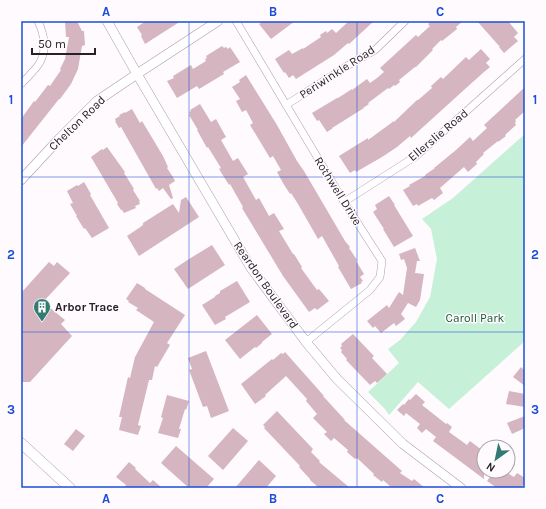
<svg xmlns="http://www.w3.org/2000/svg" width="546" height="509" font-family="Karla,sans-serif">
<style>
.green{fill:#c6f0d7}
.building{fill:#d4b5c0}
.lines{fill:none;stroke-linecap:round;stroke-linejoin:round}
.minor-casing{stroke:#af9bb0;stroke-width:8}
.tertiary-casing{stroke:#af9bb0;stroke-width:10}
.secondary-casing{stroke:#af9bb0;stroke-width:11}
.minor{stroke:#fff;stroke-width:7}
.tertiary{stroke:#fff;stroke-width:9}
.secondary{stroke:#fff;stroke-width:10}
.grid{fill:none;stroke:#1d4ed8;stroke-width:1;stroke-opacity:0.55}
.labels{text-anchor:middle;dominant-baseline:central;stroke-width:3;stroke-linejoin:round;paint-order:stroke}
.street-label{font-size:12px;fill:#272028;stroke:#fefafe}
.poi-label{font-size:12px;font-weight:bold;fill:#272028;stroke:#fefafe;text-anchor:start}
.park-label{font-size:12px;fill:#1a573a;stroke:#fefafe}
.neatline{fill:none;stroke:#1d4ed8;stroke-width:1.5}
.grid-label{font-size:13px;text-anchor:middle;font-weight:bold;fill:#1d4ed8}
</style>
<rect width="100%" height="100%" fill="#fefafe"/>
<polygon class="green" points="525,134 525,341 449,409 418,382 389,415 385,409 368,392 399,363 388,349 400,340 416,322 430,297 437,259 431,229 422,219 453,198"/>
<g class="building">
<polygon points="65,21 77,21 82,31 84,31 85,45 82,46 78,69 71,84 60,99 59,99 21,147 21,119 34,101 35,102 48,85 50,86 61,70 60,69 65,59 69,37 66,37"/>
<polygon points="146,21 181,21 145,44 141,36 142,35 137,27"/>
<polygon points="264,21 295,21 271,39 259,24"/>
<polygon points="349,21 374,21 349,44 348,43 334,55 296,79 293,75 289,78 285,72 284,73 275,59 289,50 292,54 303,48 303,49 321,37 320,35 326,31 327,33 332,29 336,33"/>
<polygon points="432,21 463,21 456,27 457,29 442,41 441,40 432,49 433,50 416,67 415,67 399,80 400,82 395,86 394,85 389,89 388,88 368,103 369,104 363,108 364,108 332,128 333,128 327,132 319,120 317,121 312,113 337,98 338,98 352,89 352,90 367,79 370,83 377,78 384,72 380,68 416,35 418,37 430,26 428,24"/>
<polygon points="477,21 508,21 518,33 514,37 518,41 504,53 499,47 500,47"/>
<polygon points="222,46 224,48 226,47 228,49 230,47 240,62 223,72 224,74 199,89 197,86 177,98 167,81 174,78 173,76 191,65 193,69 206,61 205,59 207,58 206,56"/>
<polygon points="481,49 490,59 486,63 490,67 484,72 465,89 411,138 410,136 397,147 382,157 356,172 355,170 350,173 339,156 368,138 368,140 394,121 394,122 417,100 418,100 432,88 431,86 441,77 443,79 466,57 469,60"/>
<polygon points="246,75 277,125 297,161 304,171 345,241 350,247 349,248 357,260 356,261 364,274 360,277 363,281 361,282 362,283 351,289 338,267 339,266 322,236 318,239 298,204 291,193 290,194 283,183 277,172 281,170 273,156 270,158 250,125 253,123 246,110 242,112 236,101 240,99 232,87 240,82 239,80"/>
<polygon points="525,87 525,111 515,120 516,121 515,123 516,125 505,135 506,136 498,142 498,141 483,153 484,154 476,162 477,164 468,172 464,167 440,188 443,193 434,200 432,198 418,206 417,204 413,206 403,190 410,186 409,185 425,176 425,175 435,168 434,168 456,150 470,137 473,141 487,128 484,125"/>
<polygon points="200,104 211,122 216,119 226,137 221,140 233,161 238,158 248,174 243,177 256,200 259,198 269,216 274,213 284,229 279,231 293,254 294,254 302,267 301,268 317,290 319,289 329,301 317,310 315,308 309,312 283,276 242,208 243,207 230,184 229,185 219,169 221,168 208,147 207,148 197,130 198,130 189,115 190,114 189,112 191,111 190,110"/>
<polygon points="132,109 140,123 142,121 163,156 168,167 167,168 173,177 175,181 169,185 173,198 171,199 163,188 159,191 157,188 156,189 121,127 119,128 115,121 116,121 115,119 120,116 119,115 125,112 125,113"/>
<polygon points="107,147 125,172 124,173 131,184 134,189 133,190 140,201 139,202 140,204 135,206 136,208 124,213 122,210 121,210 117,204 118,203 91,157 102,149 103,150"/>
<polygon points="84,182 91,194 90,195 109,228 92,238 85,228 84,229 76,216 77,216 70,204 73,203 67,191 77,185 78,186"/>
<polygon points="389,196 395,205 394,205 413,236 394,247 383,229 384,229 373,212 377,209 375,205"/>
<polygon points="186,197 199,217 139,256 127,236 139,228 143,225 143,223 173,204 179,213 181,200"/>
<polygon points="212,245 225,265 188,289 174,269 189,259"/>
<polygon points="415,248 420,261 417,261 415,273 424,274 420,300 416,307 408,303 401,314 405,319 396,326 394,323 381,333 375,326 373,328 367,321 387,305 389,308 399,292 403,295 407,268 404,259 401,260 399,254"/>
<polygon points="49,262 54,266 57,262 70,273 43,302 65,320 61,324 72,336 30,382 21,382 21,293"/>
<polygon points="237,281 250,302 225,317 226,319 215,325 202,305 215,297 215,296 220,293 220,291"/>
<polygon points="137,283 145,288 145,289 185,315 167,343 170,345 157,367 155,366 152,380 149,380 138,425 141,426 138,435 119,430 122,417 119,417 128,377 130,378 135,357 154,322 136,310 138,308 128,302 129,301 126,299"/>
<polygon points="257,315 272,334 262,342 262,343 256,348 255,347 240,359 225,340"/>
<polygon points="353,334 374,356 372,358 387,374 377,383 375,381 370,385 346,360 347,359 341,352 342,350 340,348 342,346 341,344"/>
<polygon points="206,351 229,411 211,418 207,406 203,407 189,370 192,369 188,358"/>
<polygon points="285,352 324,396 323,396 345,420 344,420 402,471 400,473 412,481 414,479 425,488 392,488 383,480 382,482 373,475 374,474 357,458 355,459 347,452 348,450 334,438 331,441 324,434 327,432 313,418 317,414 306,401 307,399 286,376 265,395 266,396 255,404 241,384 272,359 273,360 281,353 283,354"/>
<polygon points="521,367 525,371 525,386 513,377"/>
<polygon points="509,391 525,394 525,407 506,404"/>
<polygon points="416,394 425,402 422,405 446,424 447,423 452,427 449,432 467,445 470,441 482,450 481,452 484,453 484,479 433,441 436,437 426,429 422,433 417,428 420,424 406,413 404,416 397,410 403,404 404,405 409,399 410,400"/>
<polygon points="167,395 189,401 186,410 185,409 179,429 181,429 178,438 158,433 163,418 161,417"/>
<polygon points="277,411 313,449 311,452 320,461 319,462 350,488 319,488 310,480 310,479 299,467 300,466 264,428 265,427 263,425"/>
<polygon points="525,416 525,428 512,434 507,423"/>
<polygon points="233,428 248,441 223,470 208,456"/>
<polygon points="76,429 85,436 73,451 64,444"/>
<polygon points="176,446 214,479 206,488 189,488 161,463"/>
<polygon points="259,460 276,476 266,488 235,488"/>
<polygon points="129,462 136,468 135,469 150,483 153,480 162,488 124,488 126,485 116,477"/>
<polygon points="494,471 504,471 514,477 517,473 525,478 525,482 521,488 497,488 487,481"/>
</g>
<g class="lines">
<g class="minor-casing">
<g id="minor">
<polyline points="236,21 344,202 382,261 380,277 370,290 306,342"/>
<path d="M 21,84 C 26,79 39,66 41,60 C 47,47 44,34 38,21"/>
<polyline points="286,105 347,66 375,50 405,21"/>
<polyline points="344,202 416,156 525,59"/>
</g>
</g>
<g class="tertiary-casing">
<g id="tertiary">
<polyline points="107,21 137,74 251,268 306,342 337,379 403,444 461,488"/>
<polyline points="21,180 59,139 97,101 137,74 218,21"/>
</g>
</g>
<g class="secondary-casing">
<polyline id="secondary" points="21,443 70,488"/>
</g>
<use href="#minor" class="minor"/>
<use href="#tertiary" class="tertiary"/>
<use href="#secondary" class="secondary"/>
</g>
<path class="grid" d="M 189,21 L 189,488M 357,21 L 357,488M 21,177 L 525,177M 21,332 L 525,332"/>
<defs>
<g id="building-pin" transform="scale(0.9)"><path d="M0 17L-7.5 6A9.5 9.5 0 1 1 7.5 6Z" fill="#327a72" stroke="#fefafe"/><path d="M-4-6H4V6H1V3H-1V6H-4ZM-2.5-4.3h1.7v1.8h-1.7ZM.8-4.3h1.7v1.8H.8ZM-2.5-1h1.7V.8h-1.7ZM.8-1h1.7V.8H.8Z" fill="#fff"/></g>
</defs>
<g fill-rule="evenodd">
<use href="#building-pin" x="42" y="307"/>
</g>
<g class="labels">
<g class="street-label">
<text transform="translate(337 72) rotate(-33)">Periwinkle Road</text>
<text transform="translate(77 123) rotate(-44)">Chelton Road</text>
<text transform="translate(438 135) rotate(-40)">Ellerslie Road</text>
<text transform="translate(338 191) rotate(58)">Rothwell Drive</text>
<text transform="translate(266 285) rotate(55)">Reardon Boulevard</text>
</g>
<g class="poi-label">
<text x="55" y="307">Arbor Trace</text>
</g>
<g class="park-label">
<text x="475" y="318">Caroll Park</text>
</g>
</g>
<rect width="546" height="509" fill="none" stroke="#fefafe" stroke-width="44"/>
<g transform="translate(496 459) rotate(213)"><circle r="19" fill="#fefafe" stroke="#a8a3a8"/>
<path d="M0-3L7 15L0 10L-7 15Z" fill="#327a72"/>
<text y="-6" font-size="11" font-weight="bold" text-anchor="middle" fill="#272028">N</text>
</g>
<path d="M32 48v6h63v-6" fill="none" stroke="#272028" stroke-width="2"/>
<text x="38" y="48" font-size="12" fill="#272028" stroke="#fefafe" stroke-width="3" paint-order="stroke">50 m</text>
<rect x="22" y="22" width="502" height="465" class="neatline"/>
<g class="grid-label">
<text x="106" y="16">A</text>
<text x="273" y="16">B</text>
<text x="440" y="16">C</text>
<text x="11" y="104">1</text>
<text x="535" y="104">1</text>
<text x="11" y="259">2</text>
<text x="535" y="259">2</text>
<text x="11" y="414">3</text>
<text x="535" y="414">3</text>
<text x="106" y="503">A</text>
<text x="273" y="503">B</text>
<text x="440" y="503">C</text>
</g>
</svg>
